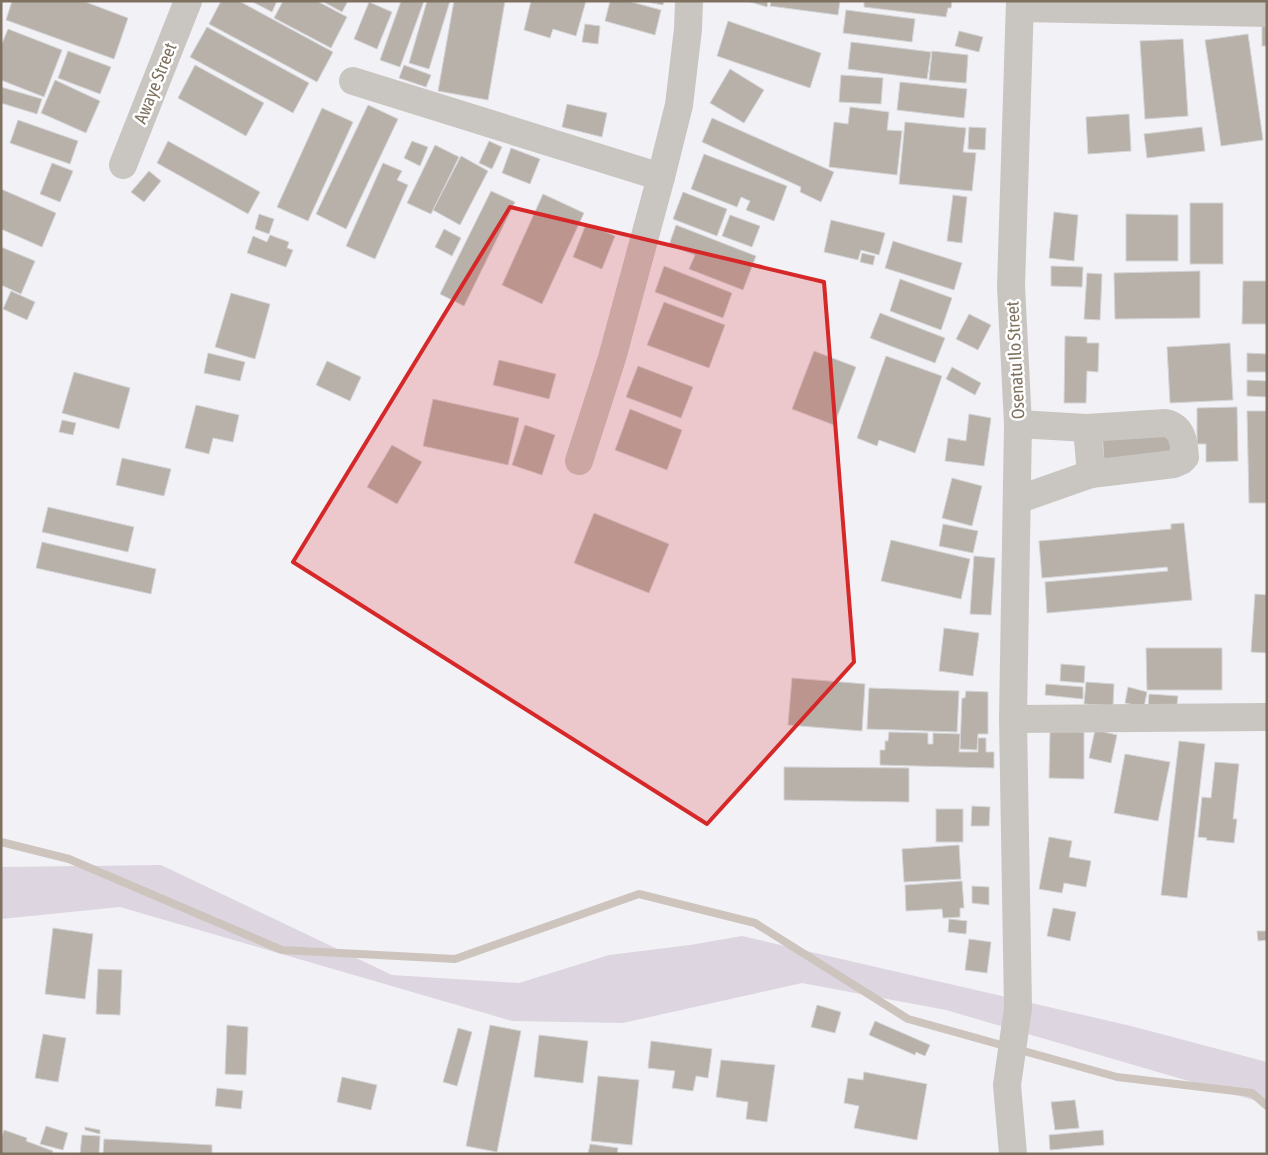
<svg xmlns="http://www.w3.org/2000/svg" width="1268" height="1155" font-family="'Asap Condensed',sans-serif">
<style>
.green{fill:#ddd5e0}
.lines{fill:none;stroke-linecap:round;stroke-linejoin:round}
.stream{stroke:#cdc4be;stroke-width:8}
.building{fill:#b7b1a9;stroke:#d4d4d7}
.minor{stroke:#c9c6c2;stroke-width:28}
.marked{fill:#d62828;fill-opacity:0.2;stroke:#d62828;stroke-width:4;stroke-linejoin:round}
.labels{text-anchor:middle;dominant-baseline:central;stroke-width:5;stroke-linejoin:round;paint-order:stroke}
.street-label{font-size:18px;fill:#7e715f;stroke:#fff}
</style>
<rect width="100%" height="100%" fill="#f2f1f6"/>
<polygon class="green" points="161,865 392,975 519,983 609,955 690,945 742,936 1131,1026 1267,1062 1267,1104 946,1010 802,983 623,1023 512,1021 120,907 1,919 1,867"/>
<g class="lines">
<polyline class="stream" points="1,842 69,859 282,950 455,959 639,894 755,923 908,1019 1117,1077 1252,1093 1267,1106"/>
</g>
<g class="building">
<polygon points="12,1 83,1 128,18 114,59 6,20"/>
<polygon points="221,1 239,1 333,52 317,82 209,24"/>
<polygon points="251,1 277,1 272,12"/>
<polygon points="283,1 317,1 347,17 331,48 274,18"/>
<polygon points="322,1 348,1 342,12"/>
<polygon points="401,1 424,1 400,67 380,60"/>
<polygon points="427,1 450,1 429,69 409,63"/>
<polygon points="454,1 505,1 488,100 438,91"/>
<polygon points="531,1 586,1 576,36 553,29 550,38 524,30"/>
<polygon points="610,1 628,1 661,10 655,35 605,21"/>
<polygon points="642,1 664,1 663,5"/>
<polygon points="747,1 768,1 767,7"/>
<polygon points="771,1 840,1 838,15 770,6"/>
<polygon points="864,1 952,1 951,8 948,8 946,17 864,7"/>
<polygon points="369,2 392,12 377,49 354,39"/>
<polygon points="846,10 915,19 912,42 843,33"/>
<polygon points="728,21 821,53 810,88 717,56"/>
<polygon points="585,24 600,26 598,44 582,42"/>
<rect x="1262" y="25" width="5" height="21"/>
<polygon points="207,27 309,83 293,113 190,57"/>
<polygon points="8,29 62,50 44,97 1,80 1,46"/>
<polygon points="959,31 983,37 979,52 955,46"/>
<polygon points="1248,34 1263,140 1221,146 1205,40"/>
<polygon points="1183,39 1188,116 1145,119 1140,41"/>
<polygon points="851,42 931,52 927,79 848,69"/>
<polygon points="68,51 111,67 100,94 58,78"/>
<polygon points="932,51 968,55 966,83 929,80"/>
<polygon points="195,65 264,103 246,136 178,98"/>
<polygon points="404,65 431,75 426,87 399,78"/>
<polygon points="730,69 764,90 744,123 710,103"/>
<polygon points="841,75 883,78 881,104 839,102"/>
<polygon points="55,80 100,101 86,133 41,113"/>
<polygon points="900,82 967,89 964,118 897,110"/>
<polygon points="1,87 42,99 37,114 1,103"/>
<polygon points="567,104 607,113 602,137 562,127"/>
<polygon points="368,105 398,119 346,229 316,214"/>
<polygon points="850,107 889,112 887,130 902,131 897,175 829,167 834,122 848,124"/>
<polygon points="322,108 353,122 308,221 277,207"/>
<polygon points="1129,114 1131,151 1088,154 1086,117"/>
<polygon points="712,118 834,172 821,202 800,192 801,187 702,142"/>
<polygon points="18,120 78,141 70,164 10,143"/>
<polygon points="905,122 966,128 963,152 976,153 972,191 899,184"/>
<polygon points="969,127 986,128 985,150 968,149"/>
<polygon points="1202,127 1205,151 1147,158 1144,134"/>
<polygon points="168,141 260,192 248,214 157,163"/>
<polygon points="412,141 428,147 420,166 404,158"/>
<polygon points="489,141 502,147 492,169 479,163"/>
<polygon points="435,145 459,157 431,214 407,203"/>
<polygon points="511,148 540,159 530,184 502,173"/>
<polygon points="704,154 787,186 774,221 746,210 750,201 741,197 737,207 691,189"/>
<polygon points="461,156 488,171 460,225 433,210"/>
<polygon points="52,163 73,171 60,202 40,194"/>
<polygon points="383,163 402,171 397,180 408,185 375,259 346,246"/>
<polygon points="149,171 161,181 144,202 131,192"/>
<polygon points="1,189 56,213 42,247 1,229"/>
<polygon points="491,191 515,202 464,306 440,294"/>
<polygon points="683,192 727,209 717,236 673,219"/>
<polygon points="543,194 584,213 542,304 502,285"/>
<polygon points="953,195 967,197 962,243 947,241"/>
<rect x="1190" y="203" width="33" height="61"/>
<polygon points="1054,212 1078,215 1074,261 1049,258"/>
<polygon points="259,214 274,219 269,234 255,229"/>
<polygon points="1126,214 1178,215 1178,261 1126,261"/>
<polygon points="730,215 760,226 752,247 722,236"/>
<polygon points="831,220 885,233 879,255 861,250 858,260 824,252"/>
<polygon points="586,224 615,236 602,269 573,257"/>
<polygon points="676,225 756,256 743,290 689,269 695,255 669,245"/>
<polygon points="444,229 461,238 452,256 435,247"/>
<polygon points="270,235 289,242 287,248 293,250 286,267 247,253 253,236 267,242"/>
<polygon points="893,241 962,263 954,290 885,268"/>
<polygon points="1,247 35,261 21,294 1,285"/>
<polygon points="862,253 875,256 873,265 860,262"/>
<polygon points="664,266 732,293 723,318 655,292"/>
<polygon points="1051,266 1083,267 1082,287 1051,286"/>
<polygon points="1200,271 1200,318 1115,319 1114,273"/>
<polygon points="1087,273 1102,274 1100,320 1084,319"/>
<polygon points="900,279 952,298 941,330 890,311"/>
<polygon points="1243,281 1267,281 1267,324 1242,324"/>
<polygon points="11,291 35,302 27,320 3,309"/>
<polygon points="231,293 270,304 255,359 215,347"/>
<polygon points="664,302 725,325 709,368 647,345"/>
<polygon points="880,313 945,338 935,363 870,338"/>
<polygon points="969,314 991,325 978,350 956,339"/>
<polygon points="1065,336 1087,337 1087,343 1099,343 1098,372 1087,371 1086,403 1064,403"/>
<polygon points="1230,343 1233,400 1170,403 1167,347"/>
<polygon points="814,351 856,367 834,425 792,409"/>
<polygon points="208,353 245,362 240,381 204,373"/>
<polygon points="1247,353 1267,354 1267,372 1247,372"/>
<polygon points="886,356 942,376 915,453 879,440 877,446 857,438"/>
<polygon points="499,360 556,374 549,399 493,385"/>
<polygon points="327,361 361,377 350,401 316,385"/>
<polygon points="638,366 693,387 681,418 626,397"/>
<polygon points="952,367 981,383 975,395 946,379"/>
<polygon points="74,372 130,388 119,429 62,413"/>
<polygon points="1247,380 1267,381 1267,397 1247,396"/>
<polygon points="433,399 519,418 508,465 423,446"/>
<polygon points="196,405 239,415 233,442 213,438 209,454 185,448"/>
<polygon points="1237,407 1238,461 1206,462 1206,444 1197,444 1197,408"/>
<polygon points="630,409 682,430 667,470 615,450"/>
<polygon points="1247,411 1267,411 1267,503 1249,503"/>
<polygon points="969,414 991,418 984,466 945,461 948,438 966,441"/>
<polygon points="62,420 76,423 73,435 59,432"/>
<polygon points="525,425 555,435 542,475 512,465"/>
<polygon points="1170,428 1171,456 1104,461 1102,433"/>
<polygon points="392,445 422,462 397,504 367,487"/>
<polygon points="122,458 171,469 164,496 116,485"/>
<polygon points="952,478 982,486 972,526 942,518"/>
<polygon points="48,507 134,527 128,552 42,532"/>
<polygon points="594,513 669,544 649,593 574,563"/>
<polygon points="1184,523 1192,600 1047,613 1045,582 1168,571 1167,567 1042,578 1039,541 1171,529 1171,524"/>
<polygon points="943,524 978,531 973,553 939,546"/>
<polygon points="891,540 970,559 961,599 881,581"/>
<polygon points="42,542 156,569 151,594 36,568"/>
<polygon points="974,556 995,558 991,615 970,614"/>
<polygon points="1255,594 1267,595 1267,653 1251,652"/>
<polygon points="944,628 979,633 973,676 939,671"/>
<polygon points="1146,648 1222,648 1222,690 1147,690"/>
<polygon points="1061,664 1085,666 1084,683 1060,681"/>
<polygon points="792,678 865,684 862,731 788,725"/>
<polygon points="1086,682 1114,684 1113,706 1084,704"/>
<polygon points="1046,684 1083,687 1083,699 1045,695"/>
<polygon points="1128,687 1147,692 1144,707 1125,703"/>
<polygon points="869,688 959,691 957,732 867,729"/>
<polygon points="966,691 988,692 988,734 978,734 977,750 960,749 962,698 965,698"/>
<polygon points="1149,694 1178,696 1176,712 1148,710"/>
<polygon points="1095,730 1117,735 1111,763 1089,758"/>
<polygon points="889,732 928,733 928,744 933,744 933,733 960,734 959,752 978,752 978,738 986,738 986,752 994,752 994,768 880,765 880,750 885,750 885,741 888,741"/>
<polygon points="1050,732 1084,732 1084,779 1049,778"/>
<polygon points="1179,741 1205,744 1187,898 1161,895"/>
<polygon points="1125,754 1170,762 1158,821 1114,813"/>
<polygon points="1215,762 1239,764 1233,819 1237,819 1234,843 1206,840 1207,838 1198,837 1202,797 1211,798"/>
<polygon points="784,767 909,768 909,802 784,800"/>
<polygon points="972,806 990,807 989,826 971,826"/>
<rect x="936" y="809" width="27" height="33"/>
<polygon points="1049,837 1072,841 1069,857 1091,861 1086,887 1064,883 1062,893 1039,889"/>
<polygon points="959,845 961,879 904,882 902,849"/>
<polygon points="962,881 964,908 960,908 960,917 943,918 942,909 906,911 905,885"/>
<polygon points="972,886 989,887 989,905 972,903"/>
<polygon points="1053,908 1076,912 1070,941 1047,936"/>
<polygon points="949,919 967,921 966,934 948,932"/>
<polygon points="53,928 93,934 85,999 45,994"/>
<polygon points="1257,931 1267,931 1267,940 1258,941"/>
<polygon points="969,939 991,942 987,973 965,970"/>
<polygon points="98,969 122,970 120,1015 96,1014"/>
<polygon points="817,1005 841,1012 835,1033 811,1027"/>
<polygon points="875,1021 930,1045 925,1056 916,1052 915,1055 869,1035"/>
<polygon points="227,1025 248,1027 246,1075 225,1074"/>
<polygon points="490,1025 521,1031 497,1152 466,1146"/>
<polygon points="458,1028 472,1032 457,1086 443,1082"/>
<polygon points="43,1034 66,1038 58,1082 35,1078"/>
<polygon points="539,1035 588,1041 583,1083 534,1077"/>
<polygon points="651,1041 712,1049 708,1078 696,1076 693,1091 672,1088 675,1071 648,1068"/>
<polygon points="721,1060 775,1065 767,1122 746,1119 748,1102 716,1097"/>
<polygon points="864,1072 927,1084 917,1140 854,1128 859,1106 844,1103 848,1078 863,1080"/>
<polygon points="598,1076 639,1080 632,1145 591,1141"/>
<polygon points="342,1077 377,1085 371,1110 337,1102"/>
<polygon points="217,1088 243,1091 241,1109 215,1106"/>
<polygon points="1075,1100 1079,1128 1055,1130 1051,1102"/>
<polygon points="46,1126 68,1133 63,1150 40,1144"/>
<polygon points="85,1127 100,1130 100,1134 85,1130"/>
<polygon points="4,1130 27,1138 26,1141 53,1151 52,1154 1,1154 1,1139"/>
<polygon points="1103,1130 1104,1145 1050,1150 1049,1135"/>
<polygon points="82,1135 100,1136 99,1154 80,1154"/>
<polygon points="104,1139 212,1145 212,1154 103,1154"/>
<polygon points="590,1144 618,1148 617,1154 588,1154"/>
</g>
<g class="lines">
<g class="minor">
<polyline points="1020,8 1267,13"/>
<polyline points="353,81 661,177"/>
<polyline points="123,165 188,1"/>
<polyline points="1087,428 1091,474"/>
<polyline points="579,461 612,358 661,177 679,105 688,29 689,1"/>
<path d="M 1017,500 L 1091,474 L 1174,464 L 1181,461 L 1185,457 C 1184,441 1182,427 1166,423 L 1087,428 L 1018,424"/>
<polyline points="1013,719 1267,717"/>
<polyline points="1013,1154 1007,1085 1018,1008 1013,719 1018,424 1011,286 1020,1"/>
</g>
</g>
<path class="marked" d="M 510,207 L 824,282 L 854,662 L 707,824 L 293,562 Z"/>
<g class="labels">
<g class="street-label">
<text transform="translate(155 83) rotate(-68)">Awaye Street</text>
<text transform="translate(1015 360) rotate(-93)">Osenatu Ilo Street</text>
</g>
</g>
<rect width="1268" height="1155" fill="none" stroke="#7e715f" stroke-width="5"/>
</svg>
